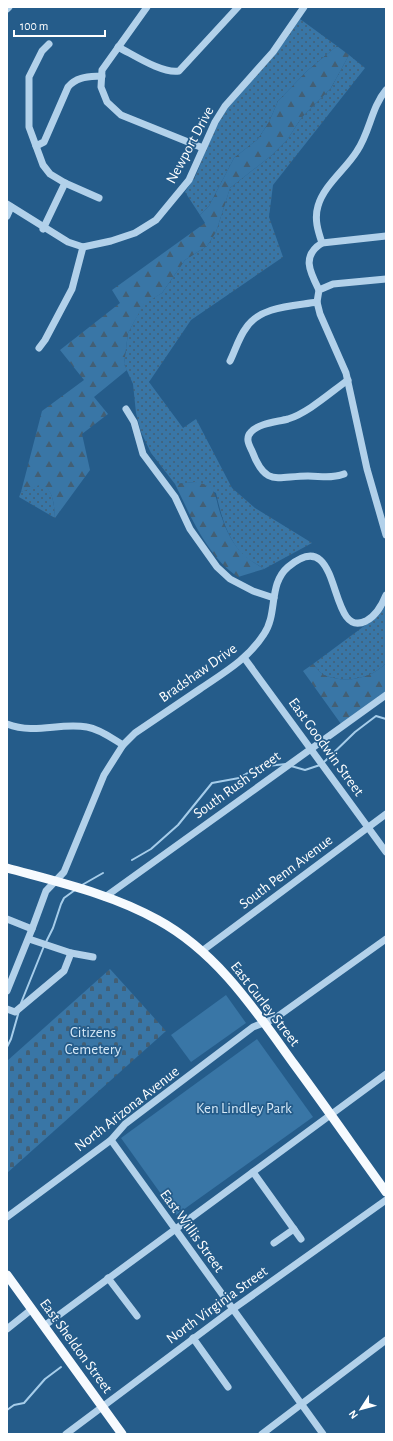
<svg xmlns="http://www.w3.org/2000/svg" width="393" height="1441" font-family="'Alegreya Sans',sans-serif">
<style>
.grass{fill:url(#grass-dots)}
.forest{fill:url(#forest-firs)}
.cemetery{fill:url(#cemetery-stones)}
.park{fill:#3976a6}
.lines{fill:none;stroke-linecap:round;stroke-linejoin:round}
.stream{stroke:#a6cdea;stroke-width:2}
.minor{stroke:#b2d1ea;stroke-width:7}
.major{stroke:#f6fafe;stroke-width:9}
.labels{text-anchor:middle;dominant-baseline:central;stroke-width:3.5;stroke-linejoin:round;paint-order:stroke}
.street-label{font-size:15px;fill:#fff;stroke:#255c8a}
.park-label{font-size:15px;fill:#d6e9f7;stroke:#255c8a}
</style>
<defs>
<pattern id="grass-dots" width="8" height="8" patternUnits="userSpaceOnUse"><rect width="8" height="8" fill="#3976a6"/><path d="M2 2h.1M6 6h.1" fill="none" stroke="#435f74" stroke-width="1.8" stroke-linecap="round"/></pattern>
<pattern id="forest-firs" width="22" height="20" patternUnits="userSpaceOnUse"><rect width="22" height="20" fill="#3976a6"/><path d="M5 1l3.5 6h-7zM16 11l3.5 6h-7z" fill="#435f74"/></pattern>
<pattern id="cemetery-stones" width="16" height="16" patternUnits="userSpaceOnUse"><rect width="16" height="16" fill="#3976a6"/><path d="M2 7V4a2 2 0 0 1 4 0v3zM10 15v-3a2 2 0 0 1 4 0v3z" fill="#435f74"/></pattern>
</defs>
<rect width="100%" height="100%" fill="#255c8a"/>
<g class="grass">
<polygon points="300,19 337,46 307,71 278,101 269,122 258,139 234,158 209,206 200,215 185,192 196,175 213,133 226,110 285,41"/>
<path d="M 349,55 L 365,68 L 273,185 L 269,217 L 283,257 L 191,320 L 149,382 L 183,428 L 196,419 L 232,488 L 255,508 L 312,543 L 264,569 C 258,564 249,561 243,555 C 227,538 221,515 216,493 L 195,482 L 175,484 L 151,453 L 141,432 L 136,413 L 133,384 L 124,364 L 128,333 L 144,303 L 162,293 L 185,260 L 207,246 L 216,232 L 230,188 L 272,155 L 287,140 L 302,117 L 331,88 Z"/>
<path d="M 42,483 C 54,491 54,505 55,518 L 19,497 L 21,492 Z"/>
<path d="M 386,605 L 386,663 C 371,679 345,684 324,675 C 320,673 316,667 313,664 L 379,615 Z"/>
</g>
<g class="forest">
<path d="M 337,46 L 349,55 L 331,88 L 302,117 L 287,140 L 272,155 L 230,188 L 216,232 L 207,246 L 185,260 L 162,293 L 144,304 L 128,333 L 124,364 L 127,370 L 94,397 L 108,414 L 82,434 L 90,470 L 55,518 C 54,505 54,491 42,484 L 21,492 L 42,411 L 84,380 L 60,350 L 120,303 L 112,290 L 205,223 L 200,215 L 209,206 L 234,158 L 258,139 L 269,122 L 278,101 L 307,71 Z"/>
<path d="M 195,482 C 220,486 214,499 222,518 C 225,527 230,538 236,546 C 243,556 253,562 264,569 L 238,577 C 207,556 191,517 175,484 Z"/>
<path d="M 386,663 L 386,691 L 341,724 L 303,671 L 313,664 C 316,667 320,673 324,675 C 345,684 371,679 386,663 Z"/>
</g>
<polygon class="cemetery" points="110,969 166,1031 7,1173 7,1061"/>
<g class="park">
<polygon points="226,995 246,1023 191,1062 171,1035"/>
<polygon points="257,1039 313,1117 176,1215 121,1138"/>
</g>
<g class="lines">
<g class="stream">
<polyline points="323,763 355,732 376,716 386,719"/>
<polyline points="291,766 305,770 320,765"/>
<polyline points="132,860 151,849 178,825 212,783 239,778 258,767 286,764"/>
<polyline points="82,885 103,873"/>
<polyline points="46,942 53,928 61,904 64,898 75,890"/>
<polyline points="21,1003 44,946"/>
<polyline points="7,1047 11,1039 19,1011"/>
<polyline points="7,1410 14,1405 24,1403 45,1379 61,1367"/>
</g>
<g class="minor">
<polyline points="147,7 102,70 101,87 107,102 121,115 203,148"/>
<polyline points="7,9 9,7"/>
<polyline points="49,44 42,51 29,77 29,127 43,165 50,174 65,183 99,198"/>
<path d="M 118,47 C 134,55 162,74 179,71 L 238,7"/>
<path d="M 36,146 L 44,142 L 68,87 C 77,76 89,77 102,76"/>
<polyline points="7,204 68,242 83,247 111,241 135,233 156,220 189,180 215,122 225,106 273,52 304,7"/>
<polyline points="7,216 11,207"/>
<polyline points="43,229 65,183"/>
<polyline points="322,243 386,236"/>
<polyline points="386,279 333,284 319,290 317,302 320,314 346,373 367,469 386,535"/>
<path d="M 319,290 C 310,272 301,256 322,243 C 318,231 314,219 318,206 C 324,185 346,169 357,151 C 370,132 371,108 386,90"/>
<polyline points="39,348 45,340 72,289 83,247"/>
<path d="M 230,361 C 235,351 239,337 246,328 C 260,306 294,306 317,302"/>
<polyline points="126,409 134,422 143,454 175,497 190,529 217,567 230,579 253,591 274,598"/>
<path d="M 344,474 C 332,479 320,476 308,476 C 277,476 266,488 252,451 C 249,445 245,438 251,432 C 259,423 277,422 288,419 C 308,413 331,392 348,380"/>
<polyline points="245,659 386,852"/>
<path d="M 7,724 C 36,735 59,722 87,727 C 100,729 113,739 123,745"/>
<polyline points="105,897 386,695"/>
<polyline points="7,919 32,929"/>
<polyline points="29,939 71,953 93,957"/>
<polyline points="202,951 386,814"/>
<path d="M 7,991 L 32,929 L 46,891 L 64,872 L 104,775 L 123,745 L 135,733 C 157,718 179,703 200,689 C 225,672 248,659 264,634 C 278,614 268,584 288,567 C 344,520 326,641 366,621 C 377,615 382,605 386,595"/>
<polyline points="7,1009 15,1012 64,971 71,953"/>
<polyline points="111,1140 323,1434"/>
<polyline points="253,1172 301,1239"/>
<polyline points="7,1217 111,1140 125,1124 253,1027 274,1019 386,939"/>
<polyline points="274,1243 294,1229"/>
<polyline points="108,1278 137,1316"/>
<polyline points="44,1326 386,1074"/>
<polyline points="7,1329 32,1309"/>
<polyline points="193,1338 228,1387"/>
<polyline points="66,1434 233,1309 386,1200"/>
<polyline points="262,1434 386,1340"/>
</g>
<g class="major">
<path d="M 7,868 C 58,882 112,894 158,920 C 218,953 255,1010 294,1064 C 325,1106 355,1149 386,1192"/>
<polyline points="7,1275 122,1434"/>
</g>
</g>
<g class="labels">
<g class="street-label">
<text transform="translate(190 145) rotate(-62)">Newport Drive</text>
<text transform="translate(198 673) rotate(-35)">Bradshaw Drive</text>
<text transform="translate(326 747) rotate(54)">East Goodwin Street</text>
<text transform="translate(237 785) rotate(-36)">South Rush Street</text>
<text transform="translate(286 872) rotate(-37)">South Penn Avenue</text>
<text transform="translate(265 1004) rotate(52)">East Gurley Street</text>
<text transform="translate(127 1109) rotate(-38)">North Arizona Avenue</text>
<text transform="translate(192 1231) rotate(54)">East Willis Street</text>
<text transform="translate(217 1305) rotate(-36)">North Virginia Street</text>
<text transform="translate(76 1346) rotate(54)">East Sheldon Street</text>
</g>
<g class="park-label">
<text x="93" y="1032">Citizens<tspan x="93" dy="17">Cemetery</tspan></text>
<text x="244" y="1108">Ken Lindley Park</text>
</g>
</g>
<rect width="393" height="1441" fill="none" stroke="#ffffff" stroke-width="16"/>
<g transform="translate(361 1409) rotate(234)" stroke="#255c8a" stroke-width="3" paint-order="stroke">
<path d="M0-3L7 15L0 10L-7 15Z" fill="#ffffff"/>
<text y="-6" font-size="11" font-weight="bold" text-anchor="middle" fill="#ffffff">N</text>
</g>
<path d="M14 30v6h91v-6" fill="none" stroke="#ffffff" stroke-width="2"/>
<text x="20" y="30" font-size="12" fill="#ffffff" stroke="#255c8a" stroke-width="3" paint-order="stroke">100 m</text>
</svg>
